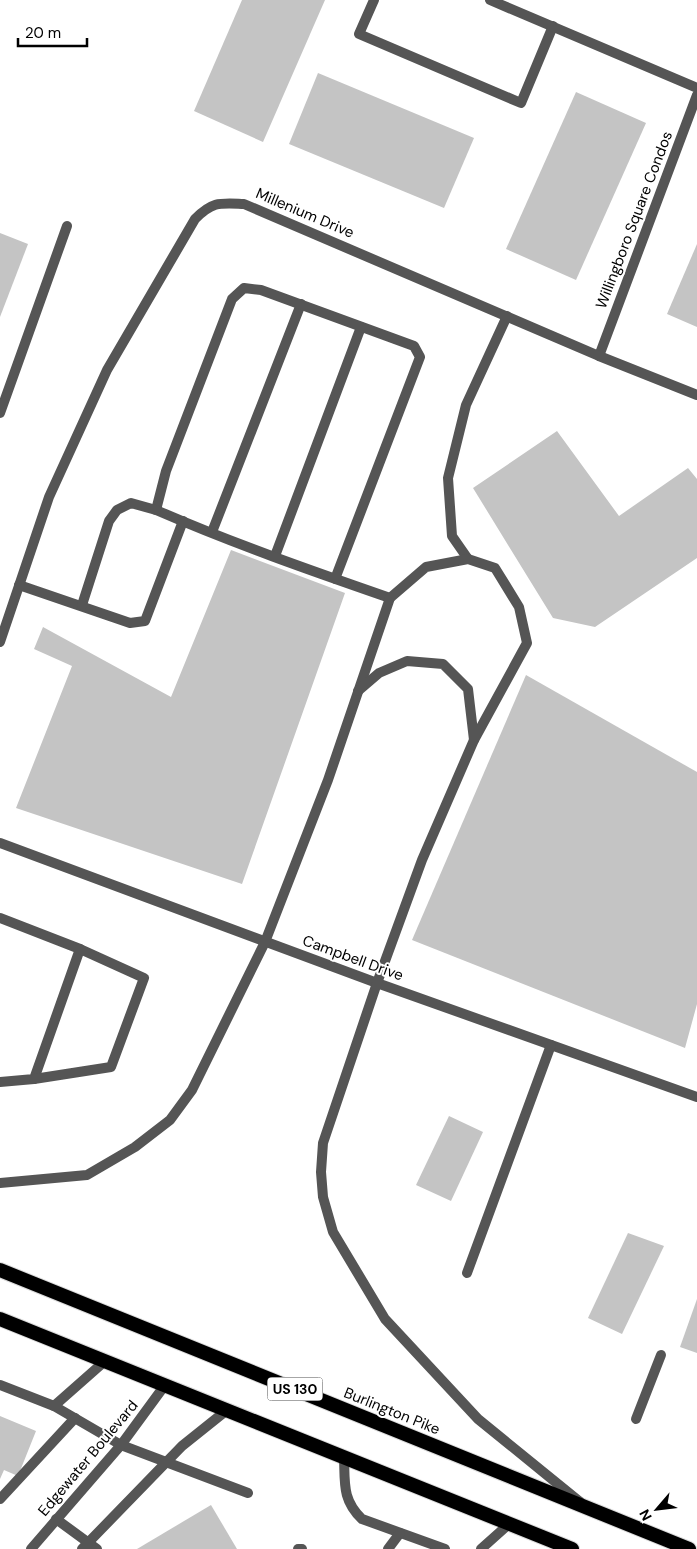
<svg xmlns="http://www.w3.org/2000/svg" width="697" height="1549" font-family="'DM Sans',sans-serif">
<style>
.building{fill:#c4c4c4}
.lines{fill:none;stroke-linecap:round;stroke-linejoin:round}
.trunk-casing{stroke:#dbdbdb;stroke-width:16}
.service{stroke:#555;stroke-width:10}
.pedestrian{stroke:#555;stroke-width:10}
.trunk{stroke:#000;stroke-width:14}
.labels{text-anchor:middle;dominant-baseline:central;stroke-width:4;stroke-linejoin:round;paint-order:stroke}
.shield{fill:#fff;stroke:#4c4c4c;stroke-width:1}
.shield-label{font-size:14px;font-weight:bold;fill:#000}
.street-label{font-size:15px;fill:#000;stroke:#fff}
</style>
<rect width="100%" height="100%" fill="#fff"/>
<g class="building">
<polygon points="242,0 325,0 263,142 194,111"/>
<polygon points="318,73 474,138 444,208 289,144"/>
<polygon points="576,92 646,123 576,280 506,249"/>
<polygon points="0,233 28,244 0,317"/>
<polygon points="697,244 697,327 667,314"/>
<polygon points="557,431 619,516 688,468 697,479 697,558 595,627 553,618 473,488"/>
<polygon points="231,550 345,593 242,884 16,808 72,666 34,649 43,627 171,697"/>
<polygon points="526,675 697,772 697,1004 685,1048 412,940"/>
<polygon points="449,1116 483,1132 451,1201 416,1185"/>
<polygon points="628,1233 664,1246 622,1334 588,1318"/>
<polygon points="697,1299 697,1353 680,1347"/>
<polygon points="0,1416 36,1431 18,1476 4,1470 0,1479"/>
<polygon points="211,1505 237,1549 137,1549"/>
</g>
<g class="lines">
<g class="trunk-casing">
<g id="trunk">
<polyline points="0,1270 689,1549"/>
<polyline points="0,1319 572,1549"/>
</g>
</g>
<g class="service">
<polyline points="374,0 359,34 521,103 553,26"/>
<polyline points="490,0 697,88"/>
<polyline points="599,356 697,95"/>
<polyline points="0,413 67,226"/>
<polyline points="212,532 301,304"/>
<polyline points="275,556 361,327"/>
<polyline points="468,559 452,536 448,478 466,405 507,316"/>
<path d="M 335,579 L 420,357 L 414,346 L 261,290 L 244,288 L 232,299 L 166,471 L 156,510 C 232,543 312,571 390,598"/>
<polyline points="19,585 130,623 145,621 183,521"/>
<polyline points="82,605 109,521 117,510 131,503 156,510"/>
<path d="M 0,642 L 49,497 L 107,370 L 195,219 C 213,201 220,203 244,204 L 599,356 L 697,395"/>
<polyline points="0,843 377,983 697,1097"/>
<polyline points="0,918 80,949 34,1079 0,1082"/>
<polyline points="34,1079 111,1067 144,978 80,949"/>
<polyline points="0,1183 87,1175 135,1147 170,1120 192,1090 265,942 328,780 390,598 426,567 468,559 495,568 519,607 527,643 474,740 422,860 377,983 323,1143 321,1172 323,1197 333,1232 385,1319 478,1419 580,1502"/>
<polyline points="467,1273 551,1045"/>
<polyline points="0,1385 54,1406 121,1445 248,1493"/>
<polyline points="54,1406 105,1361"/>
<polyline points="636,1419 661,1355"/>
<path d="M 344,1457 C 345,1483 342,1500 362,1519 L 445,1549"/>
<polyline points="0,1499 75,1418"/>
<polyline points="56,1519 97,1549"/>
<polyline points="31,1549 121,1445 165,1385"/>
<polyline points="82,1549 182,1446 227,1410"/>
<polyline points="298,1549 302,1549"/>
<polyline points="388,1549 400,1533"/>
<polyline points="481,1549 509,1524"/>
</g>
<polyline class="pedestrian" points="358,691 379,673 407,661 443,664 468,689 474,740"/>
<use href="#trunk" class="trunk"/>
</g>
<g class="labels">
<rect class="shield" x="267.5" y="1377.5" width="55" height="23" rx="4"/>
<g class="shield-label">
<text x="295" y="1389">US 130</text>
</g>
<g class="street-label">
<text transform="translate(305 213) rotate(23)">Millenium Drive</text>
<text transform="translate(634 220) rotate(-69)">Willingboro Square Condos</text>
<text transform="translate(353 958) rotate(20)">Campbell Drive</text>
<text transform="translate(392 1411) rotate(22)">Burlington Pike</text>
<text transform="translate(88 1458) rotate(-50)">Edgewater Boulevard</text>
</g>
</g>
<g transform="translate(657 1509) rotate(242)" stroke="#ffffff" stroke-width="4" paint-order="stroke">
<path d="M0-4L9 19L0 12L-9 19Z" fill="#000000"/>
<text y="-8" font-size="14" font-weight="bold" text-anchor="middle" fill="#000000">N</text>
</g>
<path d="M18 38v8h69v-8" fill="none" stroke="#000000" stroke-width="2.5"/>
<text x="25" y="38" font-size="15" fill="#000000" stroke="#ffffff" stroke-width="4" paint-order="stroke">20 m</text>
</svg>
